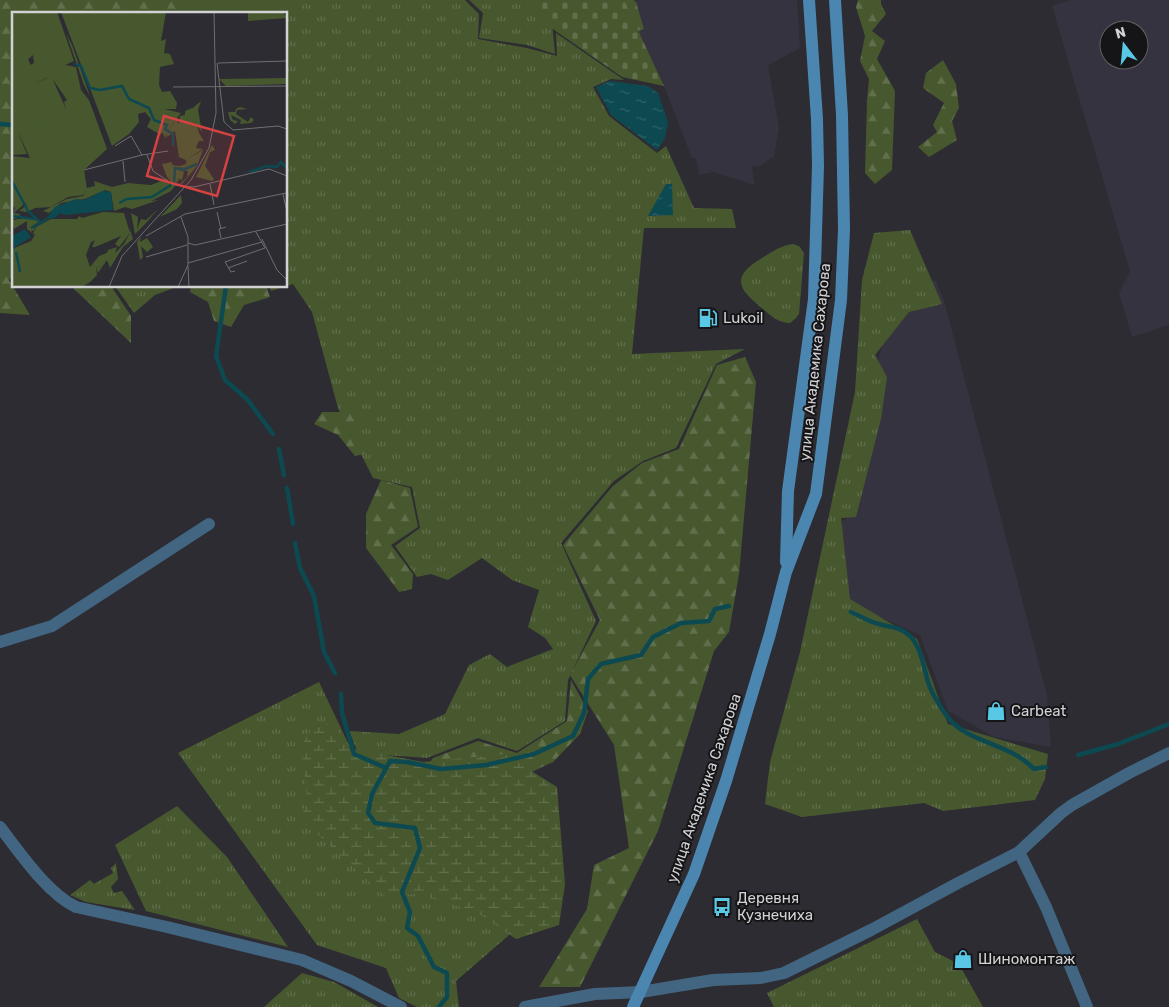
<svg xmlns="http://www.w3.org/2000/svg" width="1169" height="1007" font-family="Rubik,sans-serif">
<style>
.built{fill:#35333f;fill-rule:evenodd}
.grass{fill:url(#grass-tufts)}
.forest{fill:url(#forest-firs)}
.wetland{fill:url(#wetland-marsh)}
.cemetery{fill:url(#cemetery-stones)}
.pitch{fill:#47582f}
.water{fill:url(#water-ripples)}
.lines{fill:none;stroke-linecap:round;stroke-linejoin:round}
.stream{stroke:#0d4951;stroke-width:4.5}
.minor{stroke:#426682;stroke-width:12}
.secondary{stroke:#4b86b1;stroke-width:12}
.labels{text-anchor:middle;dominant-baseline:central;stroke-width:4;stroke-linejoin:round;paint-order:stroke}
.poi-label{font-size:15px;fill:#d2d2d5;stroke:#151517;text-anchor:start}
.street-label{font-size:15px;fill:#d2d2d5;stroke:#151517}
.inset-river{fill:none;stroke:#0d4951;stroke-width:2.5}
.inset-road{fill:none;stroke:#6f6e73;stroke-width:1}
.view{fill:#d54242;fill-opacity:0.15;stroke:#d54242;stroke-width:2.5}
.inset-edge{fill:none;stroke:#d2d2d5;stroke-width:2.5}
</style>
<defs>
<pattern id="grass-tufts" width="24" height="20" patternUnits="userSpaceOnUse" patternTransform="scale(1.25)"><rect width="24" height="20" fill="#47582f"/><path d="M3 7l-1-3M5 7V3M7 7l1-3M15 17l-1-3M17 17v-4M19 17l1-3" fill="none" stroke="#616f4c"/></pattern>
<pattern id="forest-firs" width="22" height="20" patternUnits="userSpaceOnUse" patternTransform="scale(1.25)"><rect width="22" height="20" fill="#47582f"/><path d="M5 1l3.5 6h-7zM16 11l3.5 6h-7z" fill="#616f4c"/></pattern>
<pattern id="wetland-marsh" width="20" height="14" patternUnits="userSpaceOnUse" patternTransform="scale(1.25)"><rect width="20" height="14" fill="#47582f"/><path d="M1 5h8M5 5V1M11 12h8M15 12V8" fill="none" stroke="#616f4c"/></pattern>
<pattern id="cemetery-stones" width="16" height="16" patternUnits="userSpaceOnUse" patternTransform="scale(1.25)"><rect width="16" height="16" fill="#47582f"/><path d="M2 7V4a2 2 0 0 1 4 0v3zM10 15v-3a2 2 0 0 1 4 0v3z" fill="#616f4c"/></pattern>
<pattern id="water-ripples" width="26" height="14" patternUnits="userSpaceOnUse" patternTransform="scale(1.25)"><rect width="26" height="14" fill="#0d4951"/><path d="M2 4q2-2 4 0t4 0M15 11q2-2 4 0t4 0" fill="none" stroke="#2f6269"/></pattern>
</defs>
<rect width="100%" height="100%" fill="#2d2c32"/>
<g class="built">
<polygon points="624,0 797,0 800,48 768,65 779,128 774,156 760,166 752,167 755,185 713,172 699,175 696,158 692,158 664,86"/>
<path d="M 1070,0 L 1169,0 L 1169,325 L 1132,337 L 1119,293 L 1130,271 L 1052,6 ZM 1109,30 L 1139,30 L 1139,60 L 1109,60 Z"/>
<polygon points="936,280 945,304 1047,695 1051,747 994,737 948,711 920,635 848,603 839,523 854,514 879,356 887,331 907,291"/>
</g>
<g class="grass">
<polygon points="271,0 465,0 479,14 478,39 527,48 557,56 556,33 624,80 611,79 593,87 609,116 657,153 666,146 694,208 732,209 736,228 644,228 632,354 745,349 716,364 676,448 643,461 614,481 561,543 596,621 568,680 565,721 517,751 478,738 427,758 358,753 349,731 399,734 445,714 469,665 490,654 507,667 553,649 545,638 528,627 539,590 512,580 482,558 448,580 431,574 417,577 395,546 420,528 412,487 373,478 338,408 312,312 293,284 271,291 269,286 286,286 286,14"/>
<polygon points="469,0 532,0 552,22 555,54 527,45 479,38 483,13"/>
<polygon points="910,230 942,304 909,312 875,355 887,377 881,419 856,517 841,518 850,599 917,639 948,724 1048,754 1045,779 1035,800 943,811 924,803 802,817 765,804 770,762 800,652 855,392 862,280 874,233"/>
<path d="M 794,244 L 800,247 L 804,253 L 799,314 L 796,318 L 790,323 C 779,323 771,316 763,309 C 738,289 730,277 762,258 C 772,252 781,245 794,244 Z"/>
<polygon points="115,286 179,286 155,295 134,313"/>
<polygon points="319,682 357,762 516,929 456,981 459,1007 417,1007 399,998 386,968 317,945 178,753"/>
<polygon points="177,806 227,857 288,947 146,911 115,845"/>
<polygon points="116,863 118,879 111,887 114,893 122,891 135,910 86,902 70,895 90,880 94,884 113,873 111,868"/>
<polygon points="917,919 935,952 959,964 983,1007 774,1007 767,993"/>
<polygon points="302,973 334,982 378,1007 264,1007"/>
</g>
<g class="forest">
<polygon points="0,0 205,0 199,14 14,14 14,276 9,280 30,315 0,313"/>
<polygon points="564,0 633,0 636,2 644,29 629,34"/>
<polygon points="858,0 881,0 881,4 886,14 872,31 885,41 877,59 895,91 892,170 875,184 865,173 867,101 869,79 860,61 865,36 856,7"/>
<polygon points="943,60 956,84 959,108 952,121 957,140 929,157 918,147 937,132 933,125 944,103 923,88 926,73"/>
<polygon points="71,286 111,286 131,316 131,343"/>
<polygon points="191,286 266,286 270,297 244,305 231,327 214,321 208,302 190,292"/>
<polygon points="745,357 756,382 739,574 729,632 714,651 658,831 580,987 539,987 587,909 594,865 629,848 614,745 570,675 600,620 563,545 613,486 642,463 679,449 717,365"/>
<polygon points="346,405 356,408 357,428 369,453 355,456 338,435 314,424 322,412 339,412"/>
<polygon points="381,480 410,488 418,527 391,545 413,574 412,589 399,592 366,548 366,514"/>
<polygon points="571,680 588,711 580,734 553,762 523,776 421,776 433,758 478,741 517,753 567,721"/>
</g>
<polygon class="wetland" points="316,721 335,726 350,748 423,762 504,754 557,787 565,884 559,925 516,939 475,911 417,894 385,896 301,819 307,795 301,746"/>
<polygon class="cemetery" points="525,0 624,0 664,86 622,77 550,27"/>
<polygon class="pitch" points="197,0 287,0 287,14 286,15 286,14 192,14"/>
<g class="water">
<polygon points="610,81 648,86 658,93 668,122 665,138 657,150 611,115 596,87"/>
<polygon points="666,184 672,184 673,215 648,216"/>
</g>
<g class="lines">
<g class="stream">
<polyline points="0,124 14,125"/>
<polyline points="226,286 216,356 225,380 247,399 273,434"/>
<polyline points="279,449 284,475"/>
<polyline points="287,488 293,524"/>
<polyline points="295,543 300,568 314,596 324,652 335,673"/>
<path d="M 851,612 C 860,616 869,622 879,624 C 892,628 899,626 910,636 C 921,647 924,668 928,682 C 932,694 945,716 954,724 C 977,744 1011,745 1034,769 L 1046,767"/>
<polyline points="341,694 342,713 354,754 386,768"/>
<polyline points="1078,755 1118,744 1169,724"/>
<polyline points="439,1007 447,997 447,973 434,967 418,936 407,928 410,912 402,892 420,848 415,828 375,823 368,813 372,794 390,761 407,762 441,769 486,765 534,754 573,736 584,713 588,679 601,664 641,655 653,637 681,623 709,621 715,609 729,606"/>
</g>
<g class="minor">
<polyline points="0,642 52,626 209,524"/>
<path d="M 0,827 C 20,853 47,893 76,907 L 167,927 L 302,960 L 351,981 L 401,1007"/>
<polyline points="1019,852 1046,907 1087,1007"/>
<polyline points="525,1007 595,994 641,992 713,980 761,978 784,973 871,930 958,883 1019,852 1061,813 1072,805 1129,773 1169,753"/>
</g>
<g class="secondary">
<polyline points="786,562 788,491 814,299 818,166 817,119 809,0"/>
<polyline points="633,1007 694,874 726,781 770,634 786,572 816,494 841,300 844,229 842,115 835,0"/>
</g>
</g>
<defs>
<g id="fuel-bare" transform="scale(1.5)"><path d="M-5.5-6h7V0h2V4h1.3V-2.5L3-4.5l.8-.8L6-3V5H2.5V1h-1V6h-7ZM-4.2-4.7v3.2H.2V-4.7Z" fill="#59c8e4" stroke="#151517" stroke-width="2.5" paint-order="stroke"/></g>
<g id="shop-bare" transform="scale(1.5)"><path d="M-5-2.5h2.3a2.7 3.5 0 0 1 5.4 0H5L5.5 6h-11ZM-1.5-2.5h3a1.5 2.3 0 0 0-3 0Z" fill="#59c8e4" stroke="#151517" stroke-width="2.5" paint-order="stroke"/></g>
<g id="bus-bare" transform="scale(1.5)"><path d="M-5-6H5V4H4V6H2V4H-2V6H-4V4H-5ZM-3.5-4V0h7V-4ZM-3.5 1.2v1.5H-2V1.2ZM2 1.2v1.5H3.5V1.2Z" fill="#59c8e4" stroke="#151517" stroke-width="2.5" paint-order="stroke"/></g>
</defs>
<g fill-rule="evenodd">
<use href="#fuel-bare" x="708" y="318"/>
<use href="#shop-bare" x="996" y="711"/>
<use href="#bus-bare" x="722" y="907"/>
<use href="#shop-bare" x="963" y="959"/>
</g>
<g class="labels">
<g class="poi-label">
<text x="723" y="318">Lukoil</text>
<text x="1011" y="711">Carbeat</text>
<text x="737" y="898">Деревня<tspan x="737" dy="17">Кузнечиха</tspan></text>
<text x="978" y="959">Шиномонтаж</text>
</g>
<g class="street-label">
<text transform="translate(815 362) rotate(-84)">улица Академика Сахарова</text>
<text transform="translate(704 788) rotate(-71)">улица Академика Сахарова</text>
</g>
</g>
<g transform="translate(12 12)">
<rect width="275" height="275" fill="#2d2c32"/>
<path d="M 54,21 L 60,33 L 78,84 L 72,73 ZM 275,66 L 275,72 L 243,73 L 214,74 L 207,67 ZM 180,96 L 187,121 L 192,129 L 187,129 L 184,136 L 191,137 L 177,146 L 174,156 L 161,155 L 167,168 L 162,173 L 155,165 L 150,152 L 160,150 L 160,153 L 167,154 L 174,152 L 174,148 L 167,145 L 163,119 L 155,125 L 154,121 L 164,108 L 167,112 L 168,104 L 173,103 L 173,99 ZM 200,133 L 203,138 L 198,140 L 193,154 L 202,167 L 200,169 L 184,165 ZM 154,167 L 163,174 L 159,179 L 139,189 L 147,188 L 120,197 L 113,195 L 102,199 L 99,180 L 93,178 L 73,187 L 49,191 L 37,201 L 31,199 L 55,187 L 71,184 L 75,176 L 83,174 L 82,169 L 100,175 L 116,171 L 139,173 ZM 117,215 L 121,227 L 111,235 L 98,256 L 95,248 L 86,261 L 84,255 L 90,254 L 96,238 L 105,235 L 103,241 L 112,232 L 118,221 Z" fill="#47582f"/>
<path d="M 5,0 L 45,0 L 62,49 L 53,53 L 64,55 L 69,78 L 77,88 L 95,137 L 72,158 L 75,177 L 71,183 L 56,185 L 39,195 L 23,196 L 15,200 L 7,199 L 15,193 L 10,188 L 11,193 L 2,201 L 8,202 L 7,206 L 0,207 L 3,196 L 0,193 L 0,144 L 18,146 L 6,120 L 54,97 L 52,90 L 55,88 L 42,69 L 35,66 L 25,70 L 16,54 L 22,51 L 21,43 L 14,49 L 5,18 L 0,18 L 0,3 ZM 49,0 L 154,0 L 149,29 L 154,27 L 152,41 L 158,42 L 162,52 L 148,55 L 147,73 L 150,80 L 158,79 L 165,91 L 164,97 L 152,97 L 169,101 L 154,121 L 154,127 L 150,120 L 149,123 L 135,115 L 139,107 L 133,100 L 126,102 L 127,110 L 117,122 L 100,134 ZM 236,0 L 271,0 L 275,6 L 236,9 ZM 228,95 L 235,97 L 225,98 L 224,102 L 236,110 L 239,105 L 242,108 L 239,111 L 228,112 L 229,108 L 219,103 L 221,108 L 226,109 L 223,112 L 218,108 L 216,100 L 223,100 L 224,97 ZM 191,138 L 185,154 L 170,172 L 168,172 L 175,165 L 176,159 L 164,157 L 174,156 L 177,146 ZM 169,183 L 170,191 L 165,197 L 148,205 ZM 146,197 L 134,211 L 123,222 L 119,201 L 126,205 L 125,218 L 129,207 L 134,208 ZM 91,200 L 112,201 L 118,221 L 107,235 L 103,232 L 109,224 L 83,235 L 80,235 L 83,228 L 79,230 L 74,243 L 78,255 L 87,244 L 97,240 L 90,254 L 84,255 L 85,263 L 78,270 L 70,275 L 0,275 L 0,237 L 19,229 L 23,223 L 15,217 L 15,209 L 2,217 L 0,208 L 13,206 L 28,209 L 17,216 L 23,213 L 22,219 L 19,218 L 21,222 L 24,215 L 39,207 L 65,207 L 67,204 L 70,206 ZM 129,225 L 128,230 L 135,226 L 141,235 L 135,240 L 129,234 L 131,245 L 128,248 L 125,230 Z" fill="#47582f"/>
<path d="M 159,152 L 172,160 L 170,168 L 160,164 L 156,158 ZM 155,172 L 159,172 L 158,177 L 141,185 L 107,189 L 107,179 L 145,178 Z" fill="#47582f"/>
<path d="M 189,89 L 186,98 L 190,120 L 176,100 Z" fill="#47582f"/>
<path d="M 0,18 L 5,18 L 25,70 L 36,66 L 41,68 L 54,97 L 7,123 L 15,142 L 0,143 Z" fill="#47582f"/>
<path d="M 90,179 L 99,180 L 101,198 L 53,203 L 48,201 L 43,206 L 34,207 L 43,195 L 64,187 L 73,188 ZM 13,217 L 19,225 L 3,235 L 3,240 L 0,224 Z" fill="#0d4951"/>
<path class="inset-river" d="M 63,52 L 69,54 L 78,76 L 88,78 L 110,74 L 117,87 L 137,96 L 142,108 L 155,113 L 153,117 L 161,122 L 161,134M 237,160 L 255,154 L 265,155 L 269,150 L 275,156M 0,169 L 16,199 L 28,210M 162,171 L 163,156 L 171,158 L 185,152M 107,191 L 115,187 L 140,185 L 159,173M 0,204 L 23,207M 19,216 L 35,207M 4,240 L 8,260"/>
<path class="inset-road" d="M 205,51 L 212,110 L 221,118 L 266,114 L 275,117M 206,51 L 275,49M 161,75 L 275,74M 130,143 L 156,139M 135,143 L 141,159 L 162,173 L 182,175 L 257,157 L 275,164M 111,149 L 113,170M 72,158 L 130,143 L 119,124 L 103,134M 198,172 L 202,193M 271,182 L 275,200M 205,200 L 209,217M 134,224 L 173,202 L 274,181M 209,226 L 207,217 L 214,215M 250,227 L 265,258 L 275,268M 176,231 L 183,233 L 275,212M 134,245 L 175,233M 176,251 L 250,230M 176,254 L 177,275M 216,256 L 235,249M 223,259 L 219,260 L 213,250 L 253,236 L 244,220M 97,275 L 110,244 L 179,168 L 197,136 L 204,101 L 202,0M 166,275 L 176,253 L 176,225 L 169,205"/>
<path class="view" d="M 152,104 L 222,124 L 205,184 L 135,164 Z"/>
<rect width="275" height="275" class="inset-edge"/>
</g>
<g transform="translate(1124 45) rotate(344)"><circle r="24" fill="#151517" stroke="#616163"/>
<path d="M0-4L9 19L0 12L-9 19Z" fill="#59c8e4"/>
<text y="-8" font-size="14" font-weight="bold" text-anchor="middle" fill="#d2d2d5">N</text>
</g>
</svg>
